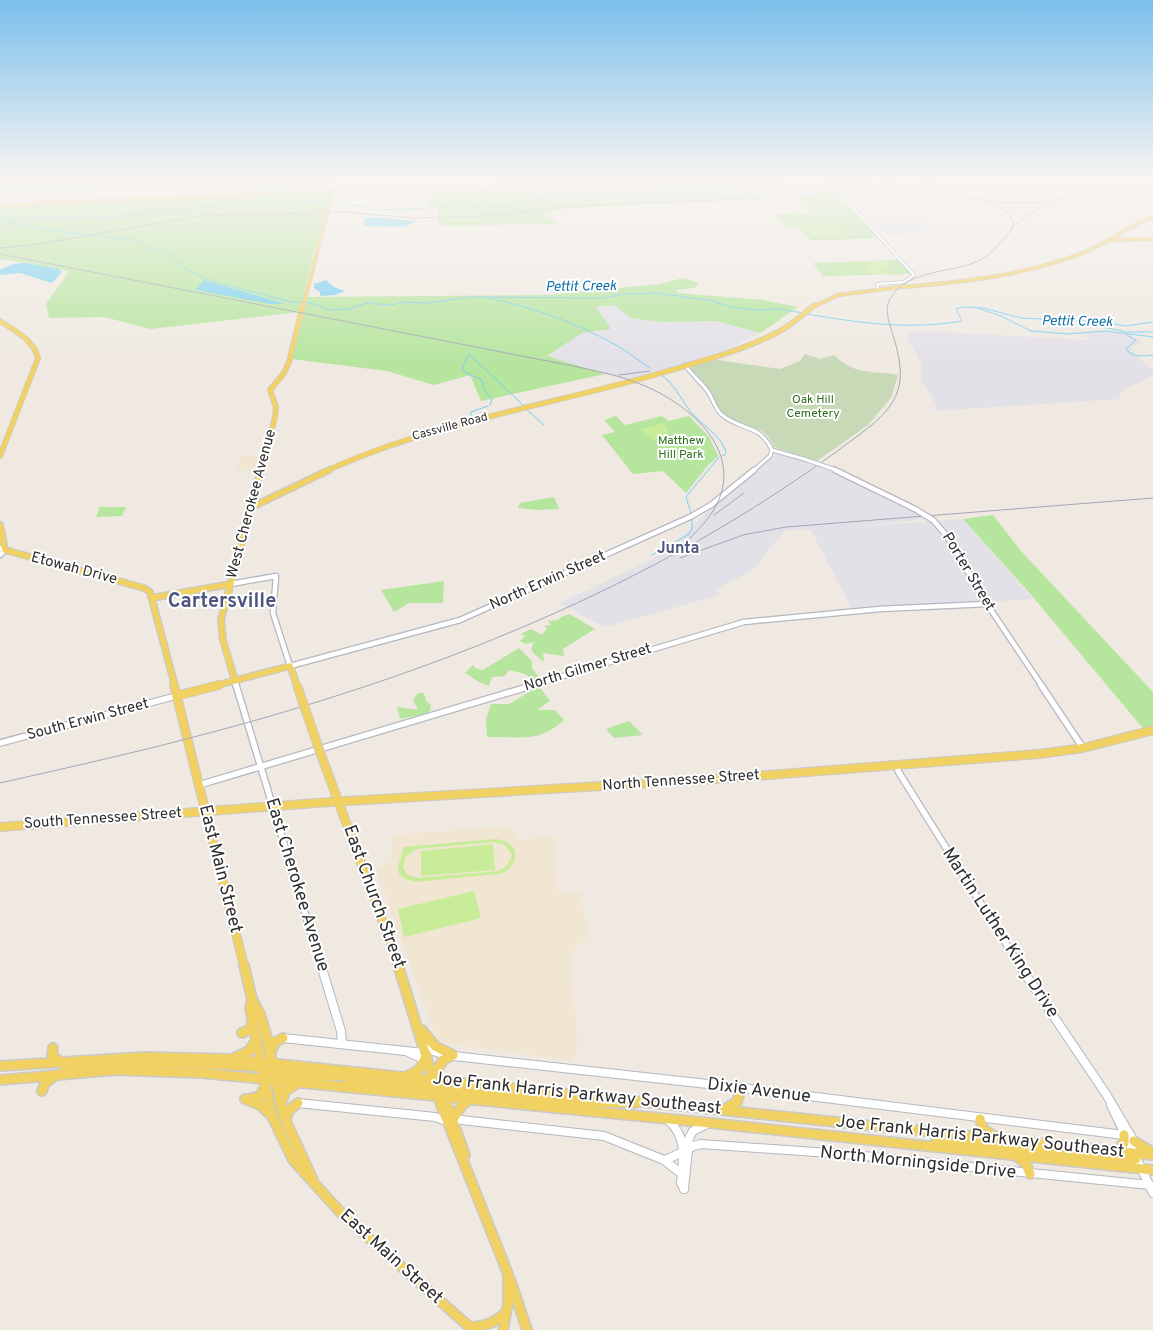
<svg xmlns="http://www.w3.org/2000/svg" width="1153" height="1330" font-family="Overpass,sans-serif">
<style>
.industrial{fill:#e3e1e8}
.education{fill:#f0e6d1}
.green{fill:#b6e59e}
.cemetery{fill:#c8d9b8}
.pitch{fill:#c9ec9a;fill-rule:evenodd}
.water{fill:#75cff0}
.lines{fill:none;stroke-linecap:round;stroke-linejoin:round}
.stream{stroke:#75cff0;stroke-width:1}
.minor-far4-casing{stroke:#b4b7c1;stroke-width:4}
.minor-far3-casing{stroke:#b4b7c1;stroke-width:5}
.minor-far2-casing{stroke:#b4b7c1;stroke-width:7}
.minor-far1-casing{stroke:#b4b7c1;stroke-width:8}
.minor-casing{stroke:#b4b7c1;stroke-width:10}
.major-far4-casing{stroke:#c9c9c9;stroke-width:4.5}
.major-far3-casing{stroke:#c9c9c9;stroke-width:6}
.major-far2-casing{stroke:#c9c9c9;stroke-width:8}
.major-far1-casing{stroke:#c9c9c9;stroke-width:10}
.major-casing{stroke:#c9c9c9;stroke-width:12}
.minor-far4{stroke:#fff;stroke-width:2.5}
.minor-far3{stroke:#fff;stroke-width:3}
.minor-far2{stroke:#fff;stroke-width:4.5}
.minor-far1{stroke:#fff;stroke-width:5.5}
.minor{stroke:#fff;stroke-width:8}
.major-far4{stroke:#f2d163;stroke-width:3}
.major-far3{stroke:#f2d163;stroke-width:4.5}
.major-far2{stroke:#f2d163;stroke-width:5.5}
.major-far1{stroke:#f2d163;stroke-width:8}
.major{stroke:#f2d163;stroke-width:9}
.rail{stroke:#a3a6b8;stroke-width:1}
.minor-bridge-far1-casing{stroke:#b4b7c1;stroke-width:5;stroke-linecap:butt}
.minor-bridge-casing{stroke:#b4b7c1;stroke-width:7;stroke-linecap:butt}
.major-bridge-far1-casing{stroke:#c9c9c9;stroke-width:8;stroke-linecap:butt}
.major-bridge-casing{stroke:#c9c9c9;stroke-width:10;stroke-linecap:butt}
.minor-bridge-far1{stroke:#fff;stroke-width:3}
.minor-bridge{stroke:#fff;stroke-width:4.5}
.major-bridge-far1{stroke:#f2d163;stroke-width:5.5}
.major-bridge{stroke:#f2d163;stroke-width:8}
.labels{text-anchor:middle;dominant-baseline:central;stroke-width:4;stroke-linejoin:round;paint-order:stroke}
.far-park-label{font-size:12px;fill:#2c6e1b;stroke:#fff}
.far-street-label{font-size:12px;fill:#2e2e2e;stroke:#fff}
.far-water-label{font-size:14px;font-style:italic;fill:#0d6fa3;stroke:#fff}
.street-label{font-size:15px;fill:#2e2e2e;stroke:#fff}
.neighbourhood-label{font-size:16px;font-weight:bold;fill:#4d5680;stroke:#fff}
.near-street-label{font-size:18px;fill:#2e2e2e;stroke:#fff}
.district-label{font-size:20px;font-weight:bold;fill:#4d5680;stroke:#fff}
</style>
<rect width="100%" height="100%" fill="#efe9e1"/>
<g class="industrial">
<polygon points="0,192 25,193 43,192 34,202 0,205"/>
<polygon points="917,217 935,234 883,236 867,219"/>
<polygon points="614,305 630,318 662,322 716,321 760,333 727,349 632,381 546,357 582,333 611,329 596,307"/>
<polygon points="1095,330 1115,332 1137,338 1141,343 1131,347 1133,353 1153,370 1153,376 1124,389 1118,399 934,411 937,406 921,380 922,364 906,336 911,332 922,331 1090,340 1079,333"/>
<polygon points="785,453 848,478 911,509 924,519 850,527 963,519 1033,599 853,611 811,530 785,530 752,571 730,582 717,590 720,595 605,627 560,603 667,552 722,497 776,454"/>
</g>
<g class="education">
<polygon points="241,456 262,456 258,470 237,471"/>
<polygon points="511,826 517,840 553,836 557,886 561,893 581,892 588,939 574,948 569,957 578,1041 575,1056 571,1061 438,1042 376,868 391,862 392,835"/>
</g>
<g class="green">
<polygon points="0,180 332,180 329,188 255,194 256,187 0,192"/>
<polygon points="497,180 717,180 719,182 737,181 758,198 570,208 542,214 561,224 439,226 437,206 428,207 434,188 497,187"/>
<path d="M 827,188 L 834,188 L 879,238 L 811,241 C 804,232 797,227 786,227 L 775,214 L 809,213 L 794,197 L 811,197 Z"/>
<polygon points="333,189 313,254 300,312 151,329 104,317 49,318 46,304 69,271 0,259 0,209 39,204 199,198"/>
<polygon points="899,260 913,274 823,276 813,263"/>
<polygon points="683,278 699,283 695,288 675,290 679,293 763,300 798,307 760,333 716,321 662,322 630,318 614,305 596,307 611,329 582,333 547,356 605,374 481,401 470,375 434,385 387,371 292,359 308,297 549,295 659,284"/>
<polygon points="616,416 625,425 662,416 669,421 689,416 709,437 718,456 708,465 686,493 663,471 633,474 602,435 615,432 604,420"/>
<polygon points="554,497 559,509 537,510 518,508 520,503"/>
<polygon points="100,507 126,507 122,516 96,517"/>
<polygon points="993,515 1021,551 1153,692 1153,730 1146,732 1033,597 963,519"/>
<polygon points="444,581 443,603 409,603 394,612 381,590"/>
<polygon points="569,614 595,629 563,649 564,656 543,653 544,662 533,653 531,649 534,642 526,644 520,641 525,636 521,634 531,629 542,635 547,628 544,626 551,625 548,621 558,620 561,617"/>
<polygon points="519,648 532,661 532,668 540,679 533,680 525,674 509,670 505,676 492,677 489,686 479,682 465,673 473,665 477,669 483,670"/>
<path d="M 539,686 L 550,701 L 537,710 L 555,710 L 564,720 C 538,744 519,736 487,737 L 486,719 L 491,704 L 509,704 Z"/>
<polygon points="418,693 424,693 426,701 431,705 430,711 421,715 400,719 397,707 418,710 413,700"/>
<polygon points="629,721 643,735 614,738 606,729"/>
</g>
<path class="cemetery" d="M 805,354 L 820,359 L 834,355 C 856,376 871,370 898,375 L 891,398 L 868,425 L 817,461 L 774,447 L 769,437 L 762,431 L 726,417 L 718,410 L 711,393 L 690,368 L 691,365 L 711,359 L 780,369 L 800,361 Z"/>
<g class="pitch">
<path d="M 831,225 L 836,229 L 838,236 C 825,236 809,238 801,226 Z"/>
<polygon points="885,261 891,269 881,269 889,274 868,274 865,266 873,267 866,262"/>
<polygon points="663,423 668,429 667,433 661,438 653,440 640,429"/>
<path d="M 496,839 C 521,842 522,866 499,874 L 417,882 C 385,877 403,861 403,847 ZM 492,842 L 505,845 L 512,855 L 507,866 L 498,871 L 418,878 L 408,875 L 403,868 L 406,856 L 417,849 Z"/>
<polygon points="493,844 495,870 421,876 421,851"/>
<polygon points="474,891 481,918 404,937 398,909"/>
</g>
<g class="water">
<polygon points="369,217 417,221 404,227 363,226 364,219"/>
<polygon points="26,263 59,269 62,272 52,283 20,273 0,275 0,270 13,264"/>
<polygon points="204,280 285,304 271,304 196,290"/>
<polygon points="326,280 334,287 345,291 335,295 320,296 320,292 314,288 314,284"/>
</g>
<g class="lines">
<g class="stream">
<polyline points="836,186 907,187 940,180"/>
<polyline points="537,198 533,185 538,180"/>
<polyline points="254,204 258,200 267,197 269,189 278,180"/>
<polyline points="0,216 3,217 4,221 54,231 140,241 147,248 165,251 188,270 212,281 291,302 312,303 329,310 348,309 367,303 391,305 404,302 427,303 471,297 602,298 624,294 657,293 713,301 730,307 754,310 779,309 803,313"/>
<path d="M 3,220 L 84,216 L 109,218 L 151,212 L 178,212 L 206,206 L 327,201 L 342,205 L 365,206 L 376,210 L 429,208 L 462,204 L 472,206 L 490,205 L 504,208 L 547,197 L 578,197 L 584,195 C 652,192 720,200 788,192 C 795,192 803,196 811,195 C 817,194 826,189 832,186"/>
<path d="M 490,298 C 533,308 575,322 614,344 C 627,351 638,360 650,368"/>
<polyline points="977,308 1001,316 1031,331 1068,334 1106,331 1153,337"/>
<path d="M 807,314 C 859,323 910,330 962,321 L 956,309 L 963,307 L 983,308 L 1021,318 L 1105,322 L 1125,326 L 1153,322"/>
<polyline points="1083,323 1127,332 1153,332"/>
<path d="M 1127,335 L 1136,340 L 1126,349 C 1133,358 1143,356 1153,355"/>
<path d="M 661,375 C 675,384 680,398 690,411 C 703,427 717,431 726,451 L 725,455 L 722,456"/>
<polyline points="490,405 492,399 486,393 481,379 468,374 462,369 469,354 524,406"/>
<polyline points="527,410 544,425"/>
<polyline points="471,415 471,412 488,406"/>
<polyline points="691,513 686,497 719,457"/>
<polyline points="652,555 689,534 692,529 692,519"/>
</g>
<g class="minor-far4-casing">
<g id="minor-far4">
<polyline points="828,180 914,275 904,282 878,284 877,289"/>
<polyline points="333,189 335,180"/>
</g>
</g>
<g class="minor-far3-casing">
<g id="minor-far3">
<path d="M 685,365 C 692,376 704,384 710,395 C 714,402 716,410 722,415 C 742,431 760,424 772,450 L 770,456 L 753,471"/>
<polyline points="772,450 804,459"/>
<polyline points="833,469 838,471"/>
</g>
</g>
<g class="minor-far2-casing">
<g id="minor-far2">
<polyline points="835,470 915,509"/>
<polyline points="933,520 946,535 989,607 1042,686"/>
<polyline points="0,548 5,550 0,555"/>
<polyline points="231,584 276,576 273,613 290,666 460,620 690,517 711,505 754,470"/>
<polyline points="235,681 236,686"/>
<polyline points="530,686 744,622 880,609 987,604"/>
</g>
</g>
<g class="minor-far1-casing">
<g id="minor-far1">
<polyline points="236,685 321,966"/>
<polyline points="1041,685 1083,748"/>
<polyline points="0,743 176,696"/>
<polyline points="898,765 898,771 1020,966"/>
<polyline points="199,785 534,685"/>
</g>
</g>
<g class="minor-casing">
<g id="minor">
<polyline points="321,965 341,1031 342,1043"/>
<polyline points="1019,965 1106,1094 1135,1143"/>
<polyline points="283,1038 424,1053"/>
<polyline points="425,1048 445,1055 735,1087 1124,1135"/>
<polyline points="408,1052 421,1058 423,1062"/>
<polyline points="298,1103 435,1117 446,1121"/>
<polyline points="1111,1105 1153,1193"/>
<polyline points="453,1119 604,1136 664,1160 682,1174"/>
<path d="M 669,1121 C 688,1138 683,1160 681,1183 L 684,1189"/>
<polyline points="688,1150 693,1146 701,1144 844,1154 1150,1185"/>
<polyline points="665,1160 683,1152"/>
<polyline points="684,1189 689,1138 693,1131 705,1125"/>
</g>
</g>
<g class="major-far4-casing">
<g id="major-far4">
<polyline points="0,207 40,203 231,196 394,186 497,188 787,180"/>
<polyline points="1109,240 1153,239"/>
<path d="M 904,287 C 965,282 1028,275 1085,252 C 1109,242 1129,226 1153,217"/>
<polyline points="303,307 333,189"/>
<polyline points="813,307 838,295 908,286"/>
</g>
</g>
<g class="major-far3-casing">
<g id="major-far3">
<path d="M 0,321 C 15,331 33,339 38,358 L 0,456"/>
<polyline points="261,471 275,417 276,407 270,390 284,373 289,362 303,305"/>
<path d="M 326,471 C 435,421 554,405 668,371 C 705,360 744,350 778,332 C 792,325 803,314 815,305"/>
</g>
</g>
<g class="major-far2-casing">
<g id="major-far2">
<polyline points="252,507 329,470"/>
<polyline points="0,525 5,550 144,588 150,592 175,686"/>
<polyline points="152,598 231,584"/>
<polyline points="235,681 223,640 221,620 261,470"/>
<polyline points="214,686 290,666 293,674"/>
</g>
</g>
<g class="major-far1-casing">
<g id="major-far1">
<polyline points="174,685 244,966"/>
<polyline points="176,696 219,685"/>
<polyline points="320,752 399,966"/>
<polyline points="0,827 330,802 703,780 1039,754 1083,748 1153,730"/>
</g>
</g>
<g class="major-casing">
<g id="major">
<polyline points="244,965 252,999 260,1014 266,1034 283,1115 313,1180"/>
<polyline points="398,965 441,1105 508,1274 508,1303 503,1330"/>
<polyline points="252,999 250,1008 272,1116 293,1160 342,1214 473,1330"/>
<polyline points="422,1030 435,1046 453,1055"/>
<polyline points="242,1033 249,1030 253,1022"/>
<polyline points="53,1048 52,1056 58,1060"/>
<polyline points="271,1051 275,1042 283,1038"/>
<polyline points="234,1058 249,1051 257,1039"/>
<polyline points="0,1066 144,1057 230,1059 1153,1155"/>
<path d="M 65,1070 C 131,1058 196,1063 263,1067 L 266,1065"/>
<polyline points="263,1070 324,1076 364,1075"/>
<polyline points="407,1076 419,1070 427,1055"/>
<polyline points="434,1076 443,1060 453,1055"/>
<polyline points="0,1080 115,1070 202,1073 710,1123 1153,1170"/>
<polyline points="346,1084 373,1083 441,1090"/>
<polyline points="438,1090 557,1102 636,1103"/>
<polyline points="42,1091 45,1083 56,1075"/>
<polyline points="443,1094 465,1155"/>
<polyline points="245,1099 260,1105 271,1115"/>
<polyline points="249,1099 260,1096 265,1087"/>
<polyline points="282,1101 285,1091 298,1083"/>
<polyline points="725,1109 737,1102 741,1088"/>
<polyline points="286,1119 289,1110 298,1103"/>
<polyline points="453,1119 462,1105 469,1100"/>
<polyline points="980,1119 983,1129 996,1137"/>
<polyline points="1134,1141 1153,1153"/>
<polyline points="935,1143 997,1145 1136,1159"/>
<polyline points="1117,1151 1124,1143 1124,1135"/>
<polyline points="1017,1156 1026,1164 1030,1174"/>
<polyline points="510,1279 527,1330"/>
<path d="M 470,1327 C 484,1326 496,1323 506,1312"/>
</g>
</g>
<use href="#minor-far4" class="minor-far4"/>
<use href="#minor-far3" class="minor-far3"/>
<use href="#minor-far2" class="minor-far2"/>
<use href="#minor-far1" class="minor-far1"/>
<use href="#minor" class="minor"/>
<use href="#major-far4" class="major-far4"/>
<use href="#major-far3" class="major-far3"/>
<use href="#major-far2" class="major-far2"/>
<use href="#major-far1" class="major-far1"/>
<use href="#major" class="major"/>
<g class="rail">
<polyline points="992,205 1008,213 1014,222 1011,230"/>
<polyline points="0,248 33,245 199,216 345,212 414,218 487,216 565,207 768,198 837,182 855,181 894,183 993,202 1045,203"/>
<path d="M 0,254 L 573,366 C 596,371 618,375 640,384 C 686,402 744,448 717,504 C 709,520 696,532 683,545"/>
<polyline points="619,375 650,371"/>
<polyline points="714,515 744,493"/>
<polyline points="680,558 743,535 786,527 1153,498"/>
<path d="M 0,783 C 71,767 143,751 213,732 C 448,669 674,578 868,428 C 905,399 906,376 892,332 C 889,321 884,310 890,299 C 907,268 955,274 982,259 C 1000,249 1009,228 1026,216 C 1055,195 1095,190 1129,180"/>
</g>
<g class="minor-bridge-far1-casing">
<polyline id="minor-bridge-far1" points="804,459 833,469"/>
</g>
<g class="minor-bridge-casing">
<polyline id="minor-bridge" points="915,509 933,520"/>
</g>
<g class="major-bridge-far1-casing">
<polyline id="major-bridge-far1" points="293,674 297,686"/>
</g>
<g class="major-bridge-casing">
<polyline id="major-bridge" points="297,685 320,752"/>
</g>
<use href="#minor-bridge-far1" class="minor-bridge-far1"/>
<use href="#minor-bridge" class="minor-bridge"/>
<use href="#major-bridge-far1" class="major-bridge-far1"/>
<use href="#major-bridge" class="major-bridge"/>
</g>
<linearGradient id="sky" x2="0" y2="1"><stop stop-color="#7abfeb"/><stop offset="0.49" stop-color="#f8f5f2"/><stop offset="1" stop-color="#f8f5f2" stop-opacity="0"/></linearGradient>
<rect width="1153" height="366" fill="url(#sky)"/>
<g class="labels">
<g class="far-park-label">
<text x="813" y="400">Oak Hill<tspan x="813" dy="14">Cemetery</tspan></text>
<text x="681" y="441">Matthew<tspan x="681" dy="14">Hill Park</tspan></text>
</g>
<g class="far-street-label">
<text transform="translate(450 427) rotate(-15)">Cassville Road</text>
</g>
<g class="far-water-label">
<text transform="translate(581 287) rotate(-1)">Pettit Creek</text>
<text transform="translate(1077 322) rotate(1)">Pettit Creek</text>
</g>
<g class="street-label">
<text transform="translate(252 504) rotate(-75)">West Cherokee Avenue</text>
<text transform="translate(74 569) rotate(15)">Etowah Drive</text>
<text transform="translate(968 572) rotate(59)">Porter Street</text>
<text transform="translate(548 581) rotate(-24)">North Erwin Street</text>
<text transform="translate(588 668) rotate(-17)">North Gilmer Street</text>
<text transform="translate(88 720) rotate(-15)">South Erwin Street</text>
<text transform="translate(681 781) rotate(-4)">North Tennessee Street</text>
<text transform="translate(103 819) rotate(-4)">South Tennessee Street</text>
</g>
<g class="neighbourhood-label">
<text x="678" y="549">Junta</text>
</g>
<g class="near-street-label">
<text transform="translate(220 869) rotate(76)">East Main Street</text>
<text transform="translate(297 885) rotate(73)">East Cherokee Avenue</text>
<text transform="translate(374 897) rotate(70)">East Church Street</text>
<text transform="translate(1000 933) rotate(57)">Martin Luther King Drive</text>
<text transform="translate(759 1091) rotate(7)">Dixie Avenue</text>
<text transform="translate(577 1094) rotate(6)">Joe Frank Harris Parkway Southeast</text>
<text transform="translate(980 1137) rotate(6)">Joe Frank Harris Parkway Southeast</text>
<text transform="translate(918 1163) rotate(6)">North Morningside Drive</text>
<text transform="translate(391 1257) rotate(42)">East Main Street</text>
</g>
<g class="district-label">
<text x="222" y="602">Cartersville</text>
</g>
</g>
</svg>
